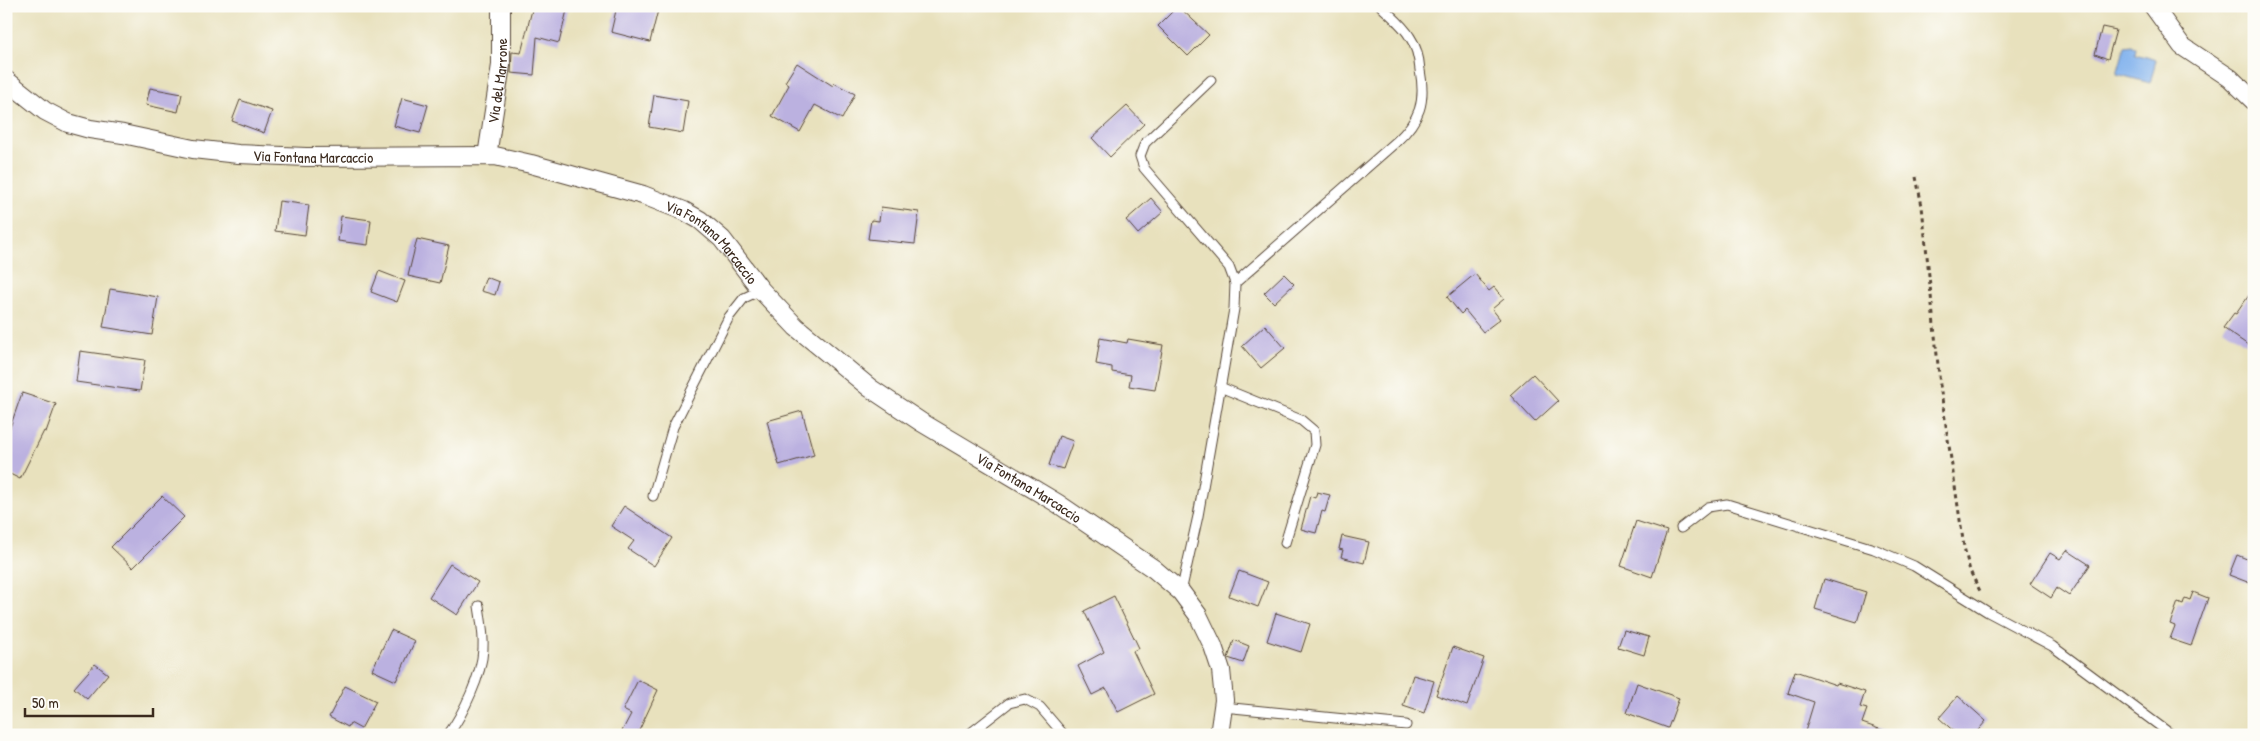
<svg xmlns="http://www.w3.org/2000/svg" width="2260" height="741" font-family="'Patrick Hand',sans-serif">
<style>
.water{fill:#82b2ed;stroke:#5e6e86}
.building{fill:#bbb1e0}
.lines{fill:none;stroke-linecap:round;stroke-linejoin:round}
.service-casing{stroke:#554536;stroke-width:11}
.minor-casing{stroke:#554536;stroke-width:20}
.path{stroke:#554536;stroke-width:3;stroke-dasharray:4 4;stroke-linecap:butt}
.service{stroke:#fff;stroke-width:9}
.minor{stroke:#fff;stroke-width:18}
.labels{text-anchor:middle;dominant-baseline:central;stroke-width:5;stroke-linejoin:round;paint-order:stroke}
.street-label{font-size:15px;fill:#3b2a1e;stroke:#fdfcf7}
</style>
<rect width="100%" height="100%" fill="#fdfcf7"/>
<filter id="ink" filterUnits="userSpaceOnUse"><feTurbulence type="fractalNoise" baseFrequency=".02" numOctaves="2"/><feDisplacementMap in="SourceGraphic" scale="10" xChannelSelector="R" yChannelSelector="G"/><feConvolveMatrix kernelMatrix="1 2 1 2 8 2 1 2 1" color-interpolation-filters="sRGB"/></filter>
<filter id="wash" filterUnits="userSpaceOnUse"><feTurbulence type="fractalNoise" baseFrequency=".0096" numOctaves="4" result="noise"/><feDisplacementMap in="SourceGraphic" scale="20" xChannelSelector="R" yChannelSelector="G"/><feGaussianBlur stdDeviation="1.12" result="paint"/><feColorMatrix in="noise" values="0 0 0 0 0 0 0 0 0 0 0 0 0 0 0 0 0 1.4 0 .05"/><feComposite in="paint" operator="in"/></filter>
<g filter="url(#wash)">
<rect width="100%" height="100%" fill="#e8e1bd"/>
<polygon class="water" points="2131,45 2136,48 2135,54 2156,60 2150,83 2117,74 2125,46"/>
<g id="blocks">
<g class="building">
<polygon points="533,6 568,6 559,43 537,37 534,75 511,73 512,52 521,53"/>
<polygon points="617,6 659,6 650,42 611,32"/>
<polygon points="1178,6 1209,35 1188,56 1158,26"/>
<polygon points="2102,27 2116,30 2108,59 2095,54"/>
<polygon points="797,63 833,86 834,83 855,94 842,119 815,105 800,132 772,116 789,85 785,82"/>
<polygon points="150,88 182,94 178,112 146,105"/>
<polygon points="654,95 688,101 683,133 649,127"/>
<polygon points="402,98 428,105 420,133 394,126"/>
<polygon points="240,100 272,111 264,133 232,121"/>
<polygon points="1127,106 1144,124 1110,157 1092,138"/>
<polygon points="1151,198 1163,212 1138,234 1126,220"/>
<polygon points="279,201 309,205 305,235 275,231"/>
<polygon points="881,207 919,212 915,244 868,239 871,220 879,221"/>
<polygon points="341,216 371,220 368,245 338,241"/>
<polygon points="417,239 449,246 440,283 408,276"/>
<polygon points="379,271 405,281 397,302 371,292"/>
<polygon points="1284,274 1294,284 1274,303 1264,293"/>
<polygon points="1475,274 1489,291 1494,287 1504,299 1492,309 1500,319 1483,332 1465,310 1461,314 1447,297"/>
<polygon points="486,277 499,282 495,295 481,291"/>
<polygon points="2254,288 2254,349 2223,328 2234,313 2236,314"/>
<polygon points="110,289 158,297 152,335 103,327"/>
<polygon points="1265,325 1285,348 1261,368 1242,346"/>
<polygon points="1100,338 1127,343 1128,339 1163,345 1155,390 1129,386 1131,375 1112,372 1112,367 1096,364"/>
<polygon points="80,351 145,360 140,391 76,382"/>
<polygon points="1533,374 1558,401 1535,422 1510,395"/>
<polygon points="22,393 56,404 46,432 44,431 20,479 6,472 6,439"/>
<polygon points="802,411 814,455 779,465 767,421"/>
<polygon points="1059,436 1073,441 1063,469 1049,465"/>
<polygon points="1317,492 1330,495 1325,512 1322,511 1316,533 1301,529 1310,496 1315,498"/>
<polygon points="162,496 184,517 133,568 111,547"/>
<polygon points="624,506 672,538 654,566 628,549 634,541 611,526"/>
<polygon points="1636,521 1667,531 1652,577 1621,566"/>
<polygon points="1342,536 1369,542 1364,563 1341,557 1343,550 1339,549"/>
<polygon points="2067,550 2090,565 2069,596 2057,588 2051,598 2030,584 2050,553 2060,559"/>
<polygon points="2237,555 2254,562 2254,574 2250,583 2229,575"/>
<polygon points="450,564 478,582 457,615 429,597"/>
<polygon points="1239,571 1268,582 1258,607 1229,596"/>
<polygon points="1824,579 1866,592 1857,622 1815,609"/>
<polygon points="2193,592 2208,598 2191,646 2170,639 2175,626 2170,624 2178,602 2183,604 2185,598 2190,600"/>
<polygon points="1114,596 1139,648 1133,651 1154,694 1118,712 1106,688 1092,695 1078,666 1104,652 1084,611"/>
<polygon points="1276,613 1310,624 1301,652 1267,641"/>
<polygon points="391,630 415,641 396,681 372,670"/>
<polygon points="1624,630 1649,637 1644,655 1618,647"/>
<polygon points="1234,640 1249,646 1243,663 1228,658"/>
<polygon points="1453,647 1484,658 1467,706 1436,695"/>
<polygon points="95,664 108,674 87,699 74,688"/>
<polygon points="1795,671 1836,685 1837,683 1865,692 1860,707 1867,709 1862,723 1888,732 1888,735 1804,735 1814,702 1788,693"/>
<polygon points="1413,675 1434,681 1424,713 1403,706"/>
<polygon points="638,680 658,690 637,735 620,735 631,714 623,710"/>
<polygon points="1637,683 1679,698 1668,728 1627,713"/>
<polygon points="345,686 376,701 361,729 350,723 348,727 329,717"/>
<polygon points="1958,696 1986,721 1974,735 1958,735 1939,718"/>
</g>
</g>
</g>
<g filter="url(#ink)">
<use href="#blocks" fill-opacity="0" stroke="#554536" stroke-width="1"/>
<g class="lines">
<g class="service-casing">
<g id="service">
<path d="M 1235,283 L 1396,142 C 1420,120 1426,102 1420,70 C 1419,58 1417,47 1410,37 C 1403,25 1391,16 1381,6"/>
<polyline points="1220,387 1301,420 1314,431 1315,445 1285,543"/>
<polyline points="653,496 673,427 729,317 744,298 761,290"/>
<polyline points="1681,528 1708,507 1727,504 1874,549 1914,566 1988,612 2052,646 2172,735"/>
<polyline points="1181,592 1198,516 1234,309 1235,283 1229,267 1144,168 1140,156 1145,143 1211,80"/>
<polyline points="1223,707 1406,725"/>
<path d="M 448,735 C 463,714 482,675 483,649 C 484,635 481,620 479,606"/>
<polyline points="968,735 1009,703 1025,699 1040,707 1064,735"/>
</g>
</g>
<g class="minor-casing">
<g id="minor">
<polyline points="2153,6 2182,46 2230,78 2254,101"/>
<path id="s1" d="M 6,80 L 45,111 L 68,123 L 90,129 L 123,134 L 193,149 L 238,154 L 306,157 L 495,156 L 531,164 L 643,195 L 684,211 L 700,220 L 722,239 L 761,290 L 796,327 L 870,388 L 921,422 L 1057,503 L 1154,569 L 1181,592 L 1198,615 L 1213,646 L 1221,670 L 1224,700 L 1219,735"/>
<path id="s2" d="M 487,156 L 501,65 L 501,6"/>
</g>
</g>
<polyline class="path" points="1916,177 1922,206 1940,385 1964,547 1970,571 1980,591"/>
<use href="#service" class="service"/>
<use href="#minor" class="minor"/>
</g>
</g>
<g class="labels">
<g class="street-label">
<text stroke="none"><textPath href="#s2" startOffset="76">Via del Marrone</textPath></text>
<text stroke="none"><textPath href="#s1" startOffset="324">Via Fontana Marcaccio</textPath></text>
<text stroke="none"><textPath href="#s1" startOffset="744">Via Fontana Marcaccio</textPath></text>
<text stroke="none"><textPath href="#s1" startOffset="1149">Via Fontana Marcaccio</textPath></text>
</g>
</g>
<rect width="2260" height="741" fill="none" stroke="#fdfcf7" stroke-width="25"/>
<path d="M25 708v8h128v-8" fill="none" stroke="#3b2a1e" stroke-width="2.5"/>
<text x="32" y="708" font-size="15" fill="#3b2a1e" stroke="#fdfcf7" stroke-width="4" paint-order="stroke">50 m</text>
</svg>
